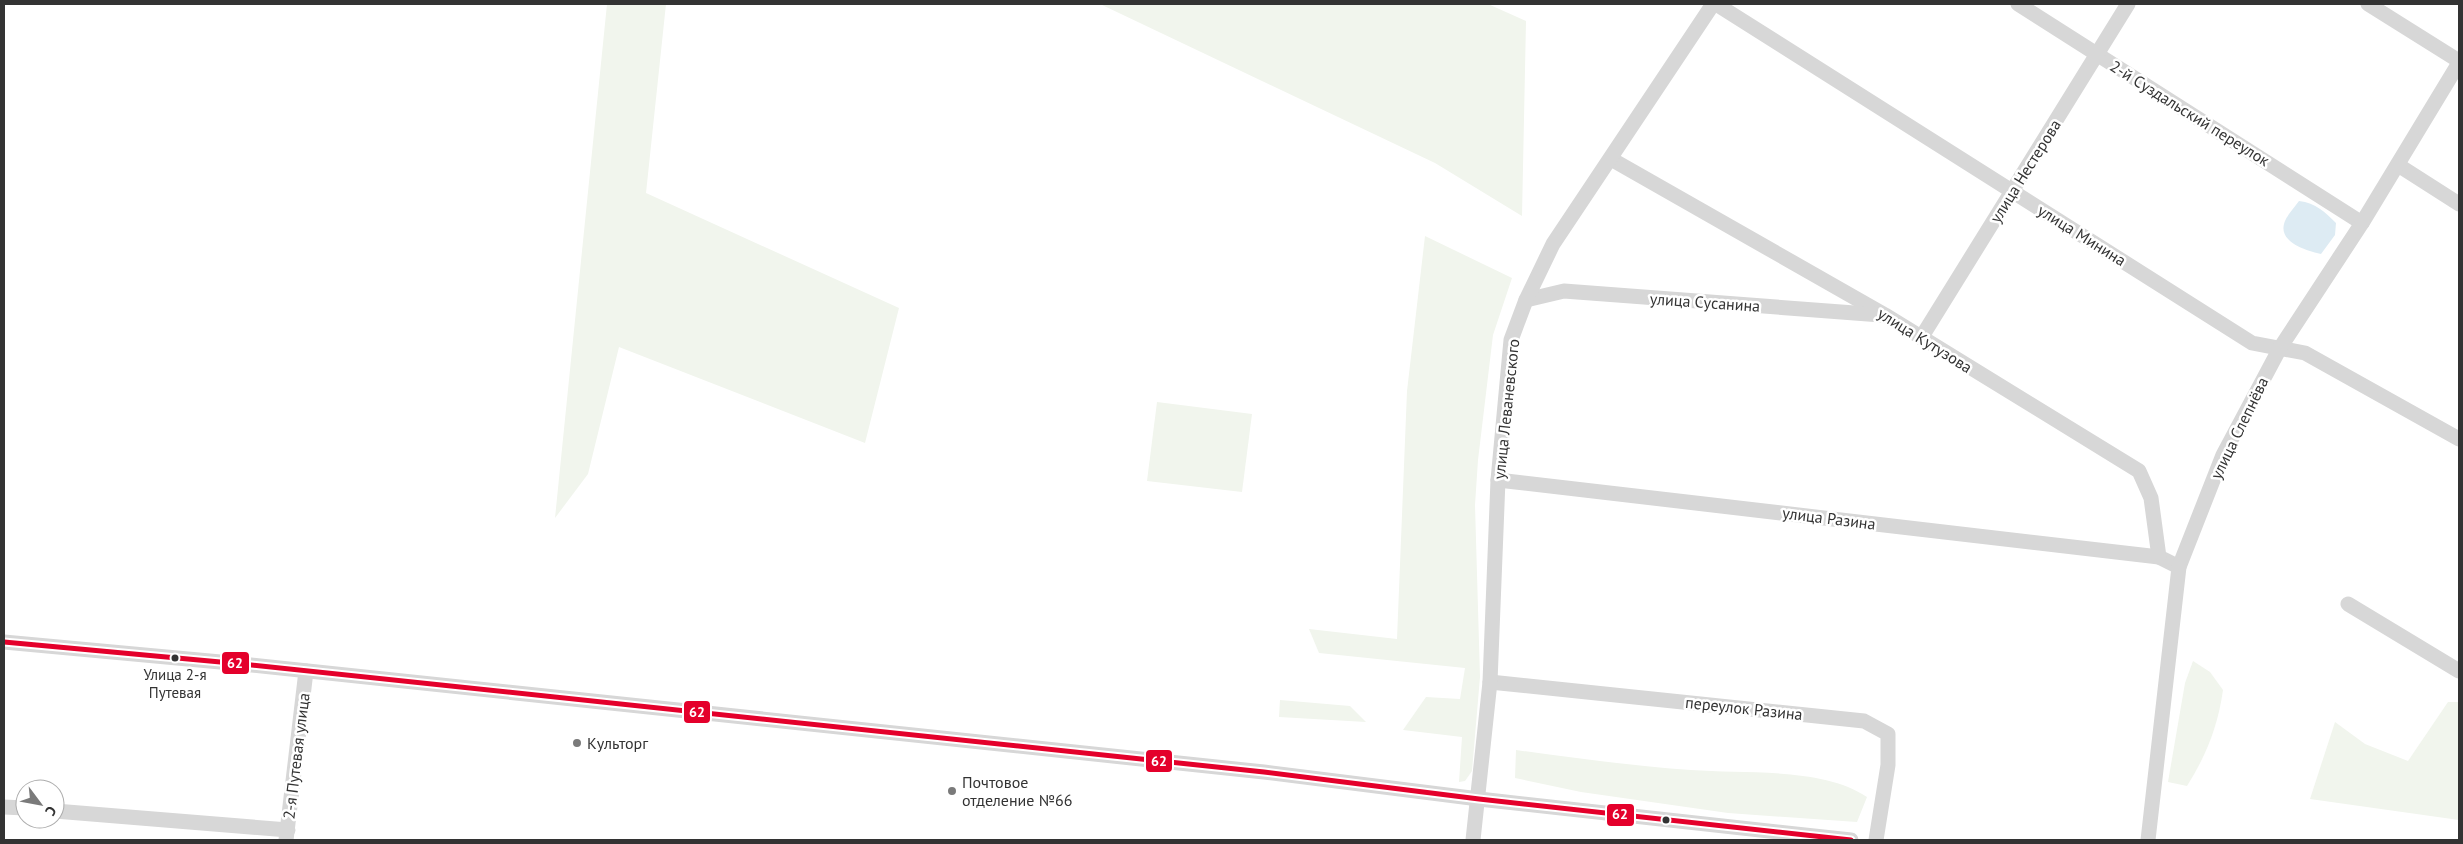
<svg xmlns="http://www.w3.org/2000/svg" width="2463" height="844" font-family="'PT Sans',sans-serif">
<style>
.green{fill:#f1f5ed}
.water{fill:#ddebf3}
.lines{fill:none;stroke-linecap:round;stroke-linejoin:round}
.minor{stroke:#d7d7d7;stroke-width:15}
.bus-1-casing{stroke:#fff;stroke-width:9}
.bus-1{stroke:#e4002b;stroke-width:5}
.bus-dot{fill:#333;stroke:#fff;stroke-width:2}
.poi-dot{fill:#7a7a7a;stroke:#fff;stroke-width:2}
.labels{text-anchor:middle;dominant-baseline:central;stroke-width:5;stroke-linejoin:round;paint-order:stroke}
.bus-label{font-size:15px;fill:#333;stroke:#fff}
.street-label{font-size:16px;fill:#333;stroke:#fff}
.poi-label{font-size:16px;fill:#333;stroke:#fff;text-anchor:start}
.line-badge{stroke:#fff;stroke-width:2}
.badge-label{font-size:14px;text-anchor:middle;font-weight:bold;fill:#fff}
</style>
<rect width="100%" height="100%" fill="#fff"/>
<g class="green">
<polygon points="607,4 666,4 646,193 899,308 865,443 619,347 588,474 555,518"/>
<polygon points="1100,4 1488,4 1526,21 1522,216 1435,163"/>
<polygon points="1425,236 1512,278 1493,335 1478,460 1475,505 1480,677 1472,771 1465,781 1459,782 1462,737 1403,730 1426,697 1460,699 1465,668 1319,653 1309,629 1397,639 1407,391"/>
<polygon points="1157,402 1252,414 1242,492 1147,481"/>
<path d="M 2193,661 L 2210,672 L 2223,690 C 2218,726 2206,756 2187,786 L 2168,782 L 2185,683 Z"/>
<polygon points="1280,700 1350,706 1366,722 1279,717"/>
<polygon points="2448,702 2459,702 2459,820 2310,799 2335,722 2365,744 2408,761"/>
<path d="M 1516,750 C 1574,758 1633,766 1691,770 C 1744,774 1823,767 1867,797 L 1857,822 L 1728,813 L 1581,792 L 1515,778 Z"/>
</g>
<path class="water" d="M 2299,201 C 2316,203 2325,212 2336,223 L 2335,235 L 2321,254 C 2308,251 2279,243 2284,224 C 2286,216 2294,208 2299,201 Z"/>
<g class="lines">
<g class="minor">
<polyline points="1716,4 2252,343 2305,353 2459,439"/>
<polyline points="2018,4 2362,223"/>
<polyline points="2368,4 2459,61"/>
<polyline points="1611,159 1885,315 2139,471 2151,498 2159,557 2179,567"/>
<polyline points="2398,165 2459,204"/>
<polyline points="1526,300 1564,291 1881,315"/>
<polyline points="1921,338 2128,4"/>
<polyline points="1498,480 2159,557"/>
<polyline points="2348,604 2459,671"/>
<polyline points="4,642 242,664 1264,772 1479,799 1851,840"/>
<polyline points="1490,682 1864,721 1888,734 1888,765 1876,840"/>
<polyline points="4,807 25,808"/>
<polyline points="55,811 288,830"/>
<polyline points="286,840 306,671"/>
<polyline points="1473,840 1490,682 1498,480 1511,340 1526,300 1553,244 1713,4"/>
<polyline points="2148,840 2179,567 2223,455 2280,348 2362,223 2459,63"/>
</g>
<g class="bus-1-casing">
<polyline id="bus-1" points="4,642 242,664 1264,772 1479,799 1851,840"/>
</g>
<use href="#bus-1" class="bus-1"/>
</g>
<g class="bus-dot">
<circle cx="175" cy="658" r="4.5"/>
<circle cx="1666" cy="820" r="4.5"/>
</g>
<g class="poi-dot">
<circle cx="577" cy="743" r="5"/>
<circle cx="952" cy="791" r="5"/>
</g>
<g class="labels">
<g class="bus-label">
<text x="175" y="674">Улица 2-я<tspan x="175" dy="18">Путевая</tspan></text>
</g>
<g class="street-label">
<text transform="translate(2190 113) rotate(32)">2-й Суздальский переулок</text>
<text transform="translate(2025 171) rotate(-58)">улица Нестерова</text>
<text transform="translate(2082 235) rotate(32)">улица Минина</text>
<text transform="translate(1705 302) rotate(4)">улица Сусанина</text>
<text transform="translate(1925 340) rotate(32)">улица Кутузова</text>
<text transform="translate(1506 409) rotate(-84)">улица Леваневского</text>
<text transform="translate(2239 428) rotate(-64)">улица Слепнёва</text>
<text transform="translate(1829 518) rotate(7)">улица Разина</text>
<text transform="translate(1744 708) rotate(6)">переулок Разина</text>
<text transform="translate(296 756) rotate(-83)">2-я Путевая улица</text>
</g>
<g class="poi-label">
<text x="587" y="743">Культорг</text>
<text x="962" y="782">Почтовое<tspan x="962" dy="18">отделение №66</tspan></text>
</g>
</g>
<g class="line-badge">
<rect x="221" y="651" width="29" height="24" rx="5" fill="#e4002b"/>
<rect x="683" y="700" width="28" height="24" rx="5" fill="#e4002b"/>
<rect x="1145" y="749" width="28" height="24" rx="5" fill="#e4002b"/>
<rect x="1606" y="803" width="29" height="24" rx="5" fill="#e4002b"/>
</g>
<g class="badge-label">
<text x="235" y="668">62</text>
<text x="697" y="717">62</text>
<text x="1159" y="766">62</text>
<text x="1620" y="819">62</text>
</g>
<rect width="2463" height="844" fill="none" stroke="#333333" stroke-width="10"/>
<g transform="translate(40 804) rotate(122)"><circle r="24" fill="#ffffff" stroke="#adadad"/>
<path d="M0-4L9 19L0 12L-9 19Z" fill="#7a7a7a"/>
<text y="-8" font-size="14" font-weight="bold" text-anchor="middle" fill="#333333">С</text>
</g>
</svg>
